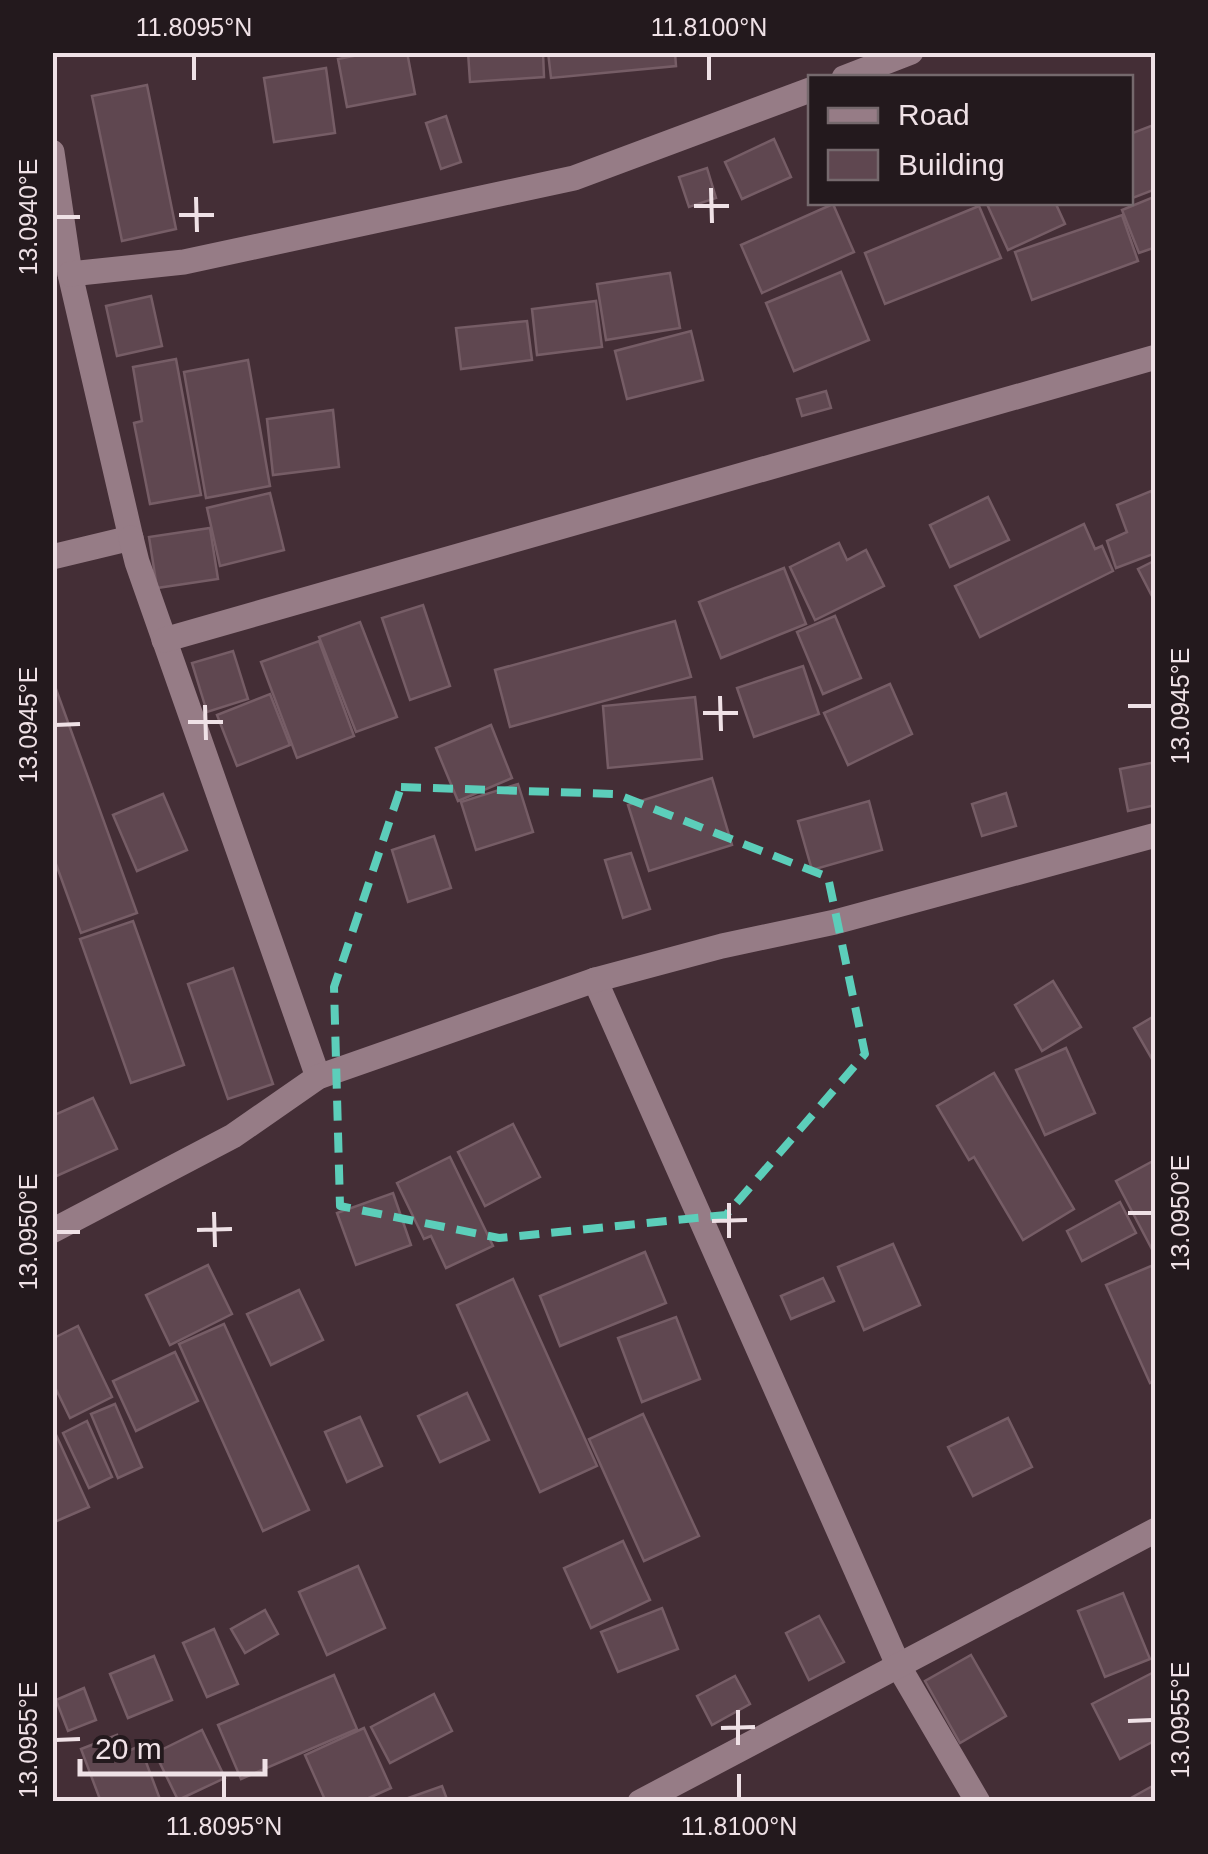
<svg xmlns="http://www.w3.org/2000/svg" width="1208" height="1854" font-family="Arial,sans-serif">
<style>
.building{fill:#5f4750;stroke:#765d66;stroke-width:2.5}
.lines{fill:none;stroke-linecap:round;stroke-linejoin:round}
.minor{stroke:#967c86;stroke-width:25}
.marked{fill:none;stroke:#5cceba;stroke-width:8;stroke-dasharray:20 12;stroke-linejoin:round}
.ticks{fill:none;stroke:#efe1e6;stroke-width:4}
.neatline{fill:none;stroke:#efe1e6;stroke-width:4}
.ticks-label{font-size:25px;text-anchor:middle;fill:#efe1e6}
</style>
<rect width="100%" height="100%" fill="#442e36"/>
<g class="building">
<polygon points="374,52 407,52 415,94 347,107 338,59"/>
<polygon points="468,52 543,52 544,77 470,82"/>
<polygon points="548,52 675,52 676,66 551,78"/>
<polygon points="326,68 335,133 274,142 264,78"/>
<polygon points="147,85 176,229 122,241 92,96"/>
<polygon points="446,116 461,162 441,169 426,123"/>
<polygon points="1156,124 1156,189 1130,199 1130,134"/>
<polygon points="774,139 791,177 742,199 725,162"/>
<polygon points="707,168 716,198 689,207 679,177"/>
<polygon points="1156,196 1156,247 1139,253 1122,210"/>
<polygon points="986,202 1055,202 1065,224 1008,250"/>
<polygon points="833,204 854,252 762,293 741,245"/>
<polygon points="979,206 1001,258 885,304 865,253"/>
<polygon points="1122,215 1138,261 1032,300 1015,252"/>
<polygon points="841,272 869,340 794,371 766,303"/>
<polygon points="670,273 680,328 606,340 597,284"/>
<polygon points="151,296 162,346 117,356 106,306"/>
<polygon points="596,301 602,347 537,355 532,309"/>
<polygon points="527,321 532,360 461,369 456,328"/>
<polygon points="691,331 703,380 627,399 615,351"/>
<polygon points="176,359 201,495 150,504 134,423 142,421 133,367"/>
<polygon points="248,360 270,486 206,498 184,372"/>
<polygon points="826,391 831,408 802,416 797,399"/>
<polygon points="333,410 339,467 273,475 267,419"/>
<polygon points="1151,491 1156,502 1156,553 1116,568 1107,541 1127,532 1117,505"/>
<polygon points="270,493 284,550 220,566 207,508"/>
<polygon points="988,497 1009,540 950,567 930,525"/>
<polygon points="1084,524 1095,549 1102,546 1113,571 980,637 955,586"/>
<polygon points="210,528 218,579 157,588 149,537"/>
<polygon points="839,543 847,560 866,550 884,586 815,620 790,567"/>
<polygon points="1156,560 1156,604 1138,569"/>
<polygon points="784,568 806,624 721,658 699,602"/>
<polygon points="423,605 450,686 410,700 382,618"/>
<polygon points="835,616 861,678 823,694 797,632"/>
<polygon points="675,621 691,677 510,727 495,670"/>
<polygon points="360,622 397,717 356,732 319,637"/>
<polygon points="319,641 354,736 297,758 261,662"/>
<polygon points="233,651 248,699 207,712 192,663"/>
<polygon points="803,666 819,714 754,737 737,688"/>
<polygon points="52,678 137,913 81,933 52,853"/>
<polygon points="890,684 912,734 848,765 824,713"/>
<polygon points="270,694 290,745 237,766 217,715"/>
<polygon points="695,697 702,759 608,768 603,706"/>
<polygon points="491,725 512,778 458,801 436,748"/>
<polygon points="1156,762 1156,805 1128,811 1120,769"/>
<polygon points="712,778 732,845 649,871 628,805"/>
<polygon points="518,784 533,832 476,850 461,802"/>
<polygon points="1006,793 1016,826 982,836 972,804"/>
<polygon points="163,794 187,850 137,871 113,815"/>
<polygon points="869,801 882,850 812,870 798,821"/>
<polygon points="434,836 451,888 408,902 392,850"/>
<polygon points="631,853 650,909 623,918 605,860"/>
<polygon points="133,921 184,1065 131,1083 80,939"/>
<polygon points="233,968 273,1084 228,1099 188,984"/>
<polygon points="1053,981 1081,1027 1042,1051 1015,1005"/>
<polygon points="1156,1015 1156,1066 1134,1028"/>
<polygon points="1066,1048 1095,1113 1045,1135 1016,1070"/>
<polygon points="994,1073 1074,1209 1023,1240 974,1157 969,1160 937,1106"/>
<polygon points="93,1098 117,1149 52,1178 52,1116"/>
<polygon points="513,1124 540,1177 485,1206 458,1152"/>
<polygon points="450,1157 493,1246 446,1268 431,1236 424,1239 397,1183"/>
<polygon points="1155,1160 1156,1162 1156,1257 1116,1181"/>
<polygon points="393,1193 411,1245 356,1265 337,1213"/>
<polygon points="1120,1202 1136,1233 1082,1261 1067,1231"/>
<polygon points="893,1244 920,1305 864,1330 838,1267"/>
<polygon points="645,1252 666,1303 560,1346 540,1296"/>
<polygon points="1156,1264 1156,1380 1150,1383 1106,1285"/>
<polygon points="208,1265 232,1314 170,1345 146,1295"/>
<polygon points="823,1278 834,1301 791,1319 781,1296"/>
<polygon points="513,1279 597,1466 540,1492 457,1305"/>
<polygon points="299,1290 323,1340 271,1365 247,1314"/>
<polygon points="676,1317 700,1379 642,1402 618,1338"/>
<polygon points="224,1324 309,1510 263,1531 179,1344"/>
<polygon points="78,1326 112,1397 70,1418 52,1381 52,1339"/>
<polygon points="175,1352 198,1401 136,1431 113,1381"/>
<polygon points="467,1393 489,1440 440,1462 418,1416"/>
<polygon points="115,1404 142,1467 118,1478 91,1414"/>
<polygon points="643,1414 699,1536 644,1561 589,1439"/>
<polygon points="360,1417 382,1466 347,1482 325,1432"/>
<polygon points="1008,1418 1032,1467 973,1496 948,1447"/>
<polygon points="87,1421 112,1477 89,1488 63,1433"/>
<polygon points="52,1426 89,1507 52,1523"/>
<polygon points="623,1541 650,1600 591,1628 564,1568"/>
<polygon points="358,1566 385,1628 327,1655 299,1592"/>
<polygon points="1123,1593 1150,1659 1105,1677 1078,1611"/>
<polygon points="662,1608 678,1649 618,1672 601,1632"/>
<polygon points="265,1610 278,1634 245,1653 231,1629"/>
<polygon points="819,1616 844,1662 809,1680 786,1633"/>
<polygon points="214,1629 238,1684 207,1697 183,1643"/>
<polygon points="971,1655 1006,1716 960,1743 925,1681"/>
<polygon points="154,1656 172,1700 128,1718 110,1674"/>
<polygon points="1156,1671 1156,1740 1120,1759 1092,1704"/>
<polygon points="334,1675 357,1729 241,1779 218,1725"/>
<polygon points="735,1676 750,1704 712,1725 697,1696"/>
<polygon points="84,1688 96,1720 68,1731 56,1700"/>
<polygon points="434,1694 452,1731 390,1763 371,1727"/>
<polygon points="364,1728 391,1788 360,1802 326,1802 305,1755"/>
<polygon points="202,1730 225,1778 178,1800 155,1753"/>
<polygon points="117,1735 123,1753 140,1746 161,1802 101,1802 81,1749"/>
<polygon points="1156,1784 1156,1802 1130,1802 1129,1799"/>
<polygon points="442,1786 448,1802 409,1802 408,1798"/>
</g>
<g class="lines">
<g class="minor">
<polyline points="844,78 911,52"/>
<polyline points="52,152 70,274 131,538 52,557"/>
<polyline points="70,274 184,262 574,178 810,90"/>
<polyline points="131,538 137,562 318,1077"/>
<polyline points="164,640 1156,357"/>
<polyline points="595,980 899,1667 978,1802"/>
<polyline points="52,1231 233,1136 318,1077 595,980 722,946 835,922 1156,835"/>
<polyline points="640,1802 1156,1530"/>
</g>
</g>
<path class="marked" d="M 401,787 L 616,794 L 828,877 L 865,1054 L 726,1215 L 499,1238 L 340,1206 L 334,987 Z"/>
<path class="ticks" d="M 194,55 L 194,80M 709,55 L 709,80M 711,188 L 712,223M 196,197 L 197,232M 694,206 L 729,206M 179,215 L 214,215M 55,217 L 80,217M 720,696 L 721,731M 205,705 L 206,740M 1128,706 L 1153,706M 703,713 L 738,713M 188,722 L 223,722M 55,725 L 80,724M 729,1203 L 729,1238M 214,1212 L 215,1247M 1128,1213 L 1153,1213M 712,1221 L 747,1220M 197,1230 L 232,1229M 55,1232 L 80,1232M 738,1710 L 738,1745M 1128,1721 L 1153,1720M 721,1728 L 755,1727M 55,1740 L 80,1739M 224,1774 L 224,1799M 739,1774 L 739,1799"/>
<rect width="1208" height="1854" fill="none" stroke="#23191d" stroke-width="110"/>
<rect x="808" y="75" width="325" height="130" fill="#23191d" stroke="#75696d" stroke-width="2.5"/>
<rect x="828" y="108" width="50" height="15" fill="#967c86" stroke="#75696d" stroke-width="2.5"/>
<text x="898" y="125" font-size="30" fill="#efe1e6">Road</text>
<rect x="828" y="150" width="50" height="30" fill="#5f4750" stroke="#75696d" stroke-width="2.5"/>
<text x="898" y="175" font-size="30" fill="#efe1e6">Building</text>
<path d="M80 1759v15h185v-15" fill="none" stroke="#efe1e6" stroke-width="5"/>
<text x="95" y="1759" font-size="30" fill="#efe1e6" stroke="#23191d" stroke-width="8" paint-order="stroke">20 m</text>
<rect x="55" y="55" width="1098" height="1744" class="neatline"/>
<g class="ticks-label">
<text x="194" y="36">11.8095°N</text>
<text x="709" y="36">11.8100°N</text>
<text transform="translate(28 217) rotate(-90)" y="9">13.0940°E</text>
<text transform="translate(1180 706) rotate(-90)" y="9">13.0945°E</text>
<text transform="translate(28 725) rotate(-90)" y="9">13.0945°E</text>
<text transform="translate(1180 1213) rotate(-90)" y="9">13.0950°E</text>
<text transform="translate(28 1232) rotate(-90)" y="9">13.0950°E</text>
<text transform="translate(1180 1720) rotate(-90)" y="9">13.0955°E</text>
<text transform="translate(28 1740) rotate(-90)" y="9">13.0955°E</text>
<text x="224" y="1835">11.8095°N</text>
<text x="739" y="1835">11.8100°N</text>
</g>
</svg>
